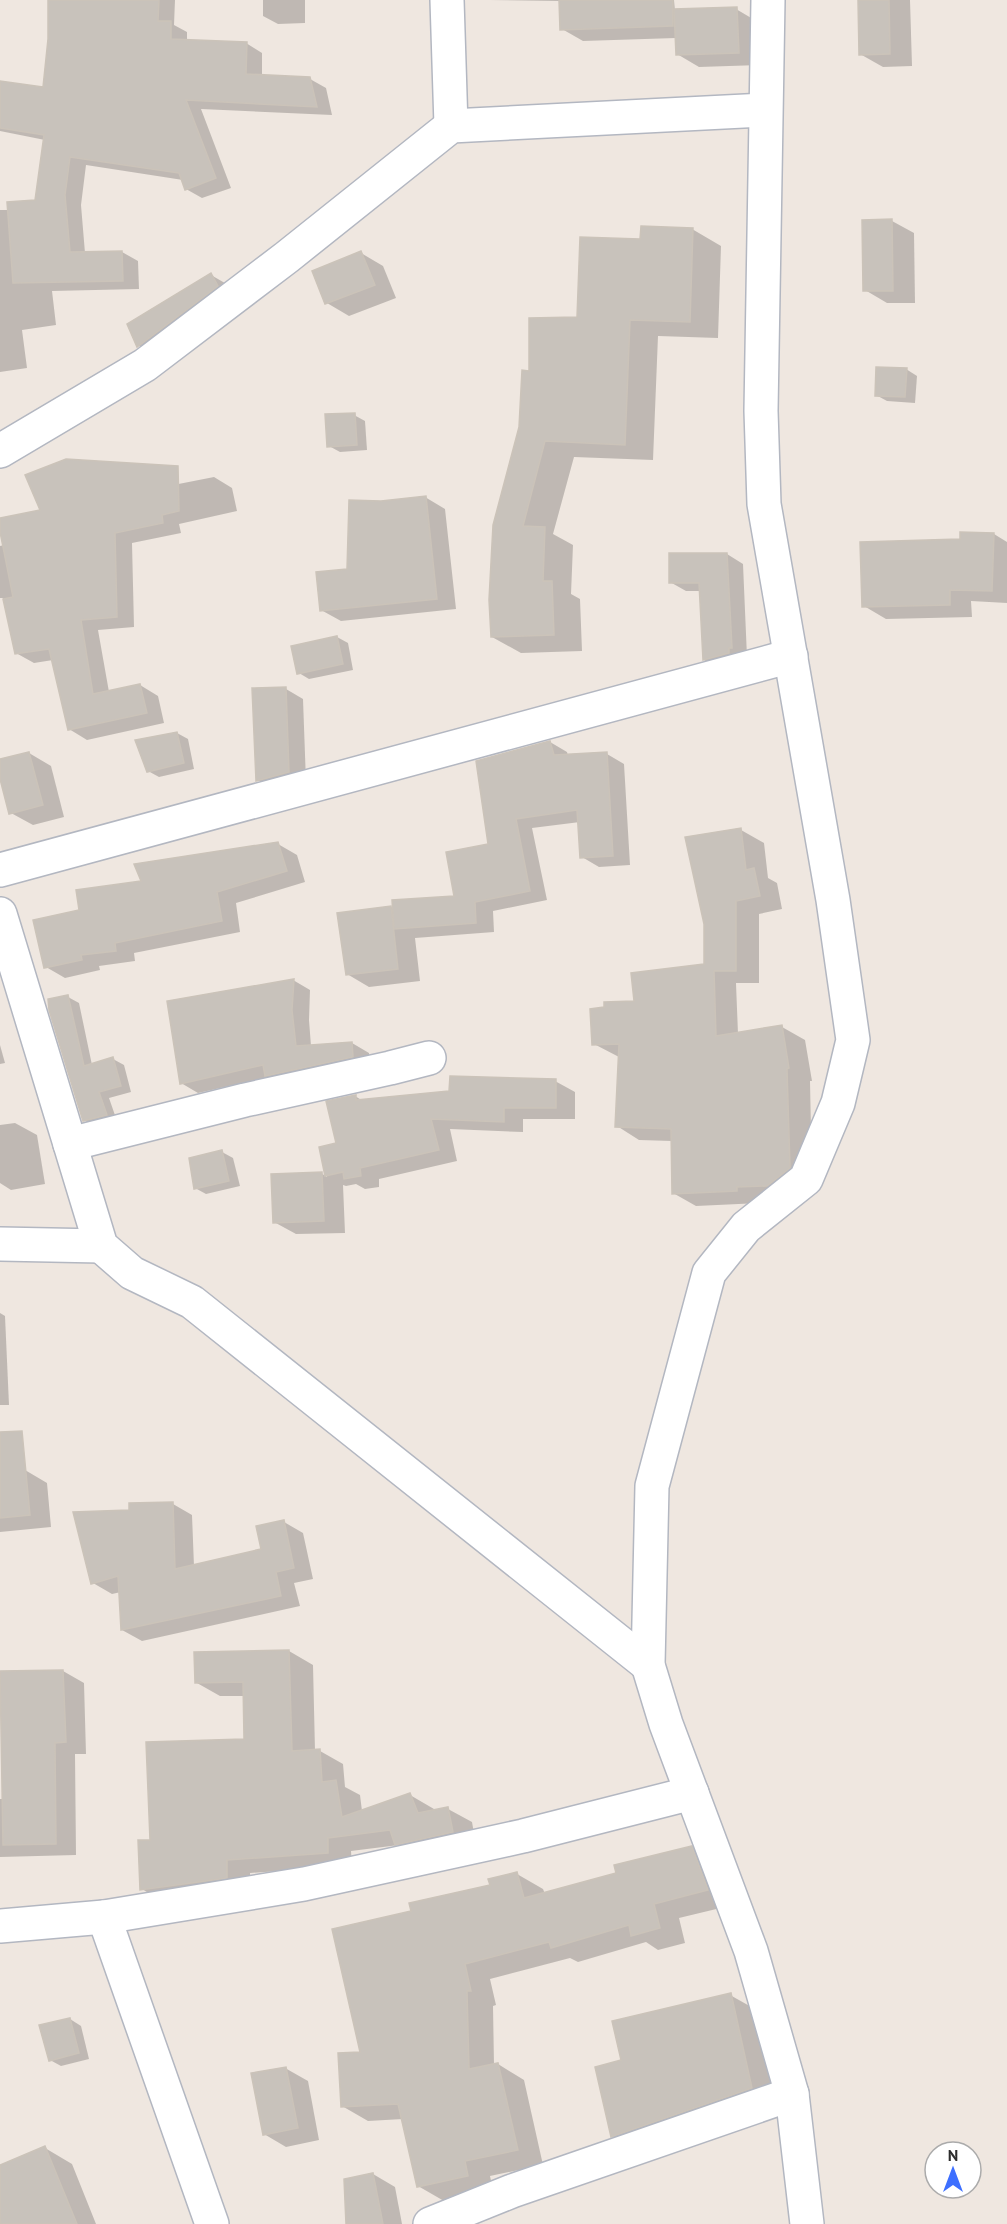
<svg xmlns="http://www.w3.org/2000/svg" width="1007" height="2224" font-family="'PT Sans',sans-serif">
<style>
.shadow{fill:#0003}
.building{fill:#c8c2bb;stroke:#cbc3b9;stroke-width:1.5}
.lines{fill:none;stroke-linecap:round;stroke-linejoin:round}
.street-casing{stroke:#b3b7c1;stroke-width:36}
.street{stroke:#fff;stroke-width:33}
</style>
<rect width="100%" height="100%" fill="#efe7e0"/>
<g class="shadow">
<polygon points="49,0 175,0 174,25 187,32 187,41 246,43 262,53 262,76 310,79 326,88 332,115 201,109 231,188 202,198 186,189 183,180 86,165 81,205 85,253 122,252 138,261 139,289 52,291 56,325 22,330 27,368 0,372 0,210 9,210 37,201 45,140 0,131 0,82 45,89 50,39"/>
<polygon points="263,0 305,0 305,23 278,24 263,16"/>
<polygon points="489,0 674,0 675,11 736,9 758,22 760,65 699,67 677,54 676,38 583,41 562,29 560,1"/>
<polygon points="859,0 910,0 912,66 883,67 860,54"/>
<polygon points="892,221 914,233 915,303 887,303 865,290"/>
<polygon points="692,229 721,246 718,338 658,336 653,460 574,457 553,534 573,545 571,594 580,599 582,651 521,653 492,637 520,428 530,372 579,318 642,241"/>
<polygon points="361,253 383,266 396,298 349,316 327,303 314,271"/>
<polygon points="211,275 230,286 158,357 139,346 129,325"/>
<polygon points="906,369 917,376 915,403 887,401 876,395"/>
<polygon points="354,415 365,421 367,450 340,452 329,446"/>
<polygon points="214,477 232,488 237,511 179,524 181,533 132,543 134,627 98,630 109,692 140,685 158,696 164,723 87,740 69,729 53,660 34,663 16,653 3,598 0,598 0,546 4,545 1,519"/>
<polygon points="425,497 445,509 456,609 341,621 321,610 349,571 381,502"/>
<polygon points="994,534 1007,542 1007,603 971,601 972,617 886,619 864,606 961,541"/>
<polygon points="727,554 743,564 747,657 720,669 704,660 701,591 686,591 670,582"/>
<polygon points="337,637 348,643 353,670 309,679 299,673"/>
<polygon points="286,689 303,699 306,782 274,790 258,780"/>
<polygon points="177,733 188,739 194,769 159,777 148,771"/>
<polygon points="550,742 567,752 568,756 607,754 624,764 630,865 599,867 582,857 580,822 532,828 547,900 493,911 494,932 415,938 420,981 369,987 347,974 391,907 394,909 456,897 490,845"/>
<polygon points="29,753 51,766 64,817 33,825 11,813 0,774 0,761"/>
<polygon points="741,830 764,843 768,878 777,883 782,909 759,914 759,983 736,983 738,1034 782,1027 805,1040 812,1081 810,1081 812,1181 760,1203 696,1206 673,1193 672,1141 639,1140 617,1126 619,1057 594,1044 635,1002 705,966"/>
<polygon points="278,844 297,855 305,882 236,903 240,932 134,953 135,961 99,966 100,970 65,978 46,967 80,911 143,882"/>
<polygon points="293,980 310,990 309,1020 311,1046 352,1043 369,1053 370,1066 283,1085 269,1077 198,1093 181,1083"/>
<polygon points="68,997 79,1003 92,1065 113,1059 124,1065 131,1092 109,1098 117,1121 95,1127 84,1120"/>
<polygon points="0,1045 5,1063 0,1064"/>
<polygon points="555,1081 575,1092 575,1119 523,1119 523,1132 450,1129 457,1161 379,1179 379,1187 365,1189 356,1184 346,1186 343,1185 345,1233 296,1234 274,1222 321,1173 327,1177 321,1148 338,1144 355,1096 363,1101"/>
<polygon points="15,1123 37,1135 45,1184 11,1190 0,1183 0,1125"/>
<polygon points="222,1152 233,1158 240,1186 206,1194 195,1188"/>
<polygon points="0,1313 5,1316 9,1405 0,1405"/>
<polygon points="25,1470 47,1483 51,1527 0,1532 0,1472"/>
<polygon points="173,1504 192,1515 194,1566 262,1550 284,1522 303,1533 313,1579 294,1583 300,1606 142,1641 122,1630 121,1592 112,1594 93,1583 130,1511"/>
<polygon points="289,1651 313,1665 315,1751 320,1751 343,1764 345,1787 360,1795 362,1811 410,1795 434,1809 435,1811 448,1809 472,1822 476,1845 420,1858 399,1845 351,1851 352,1866 250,1873 251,1891 165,1903 142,1889 151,1841 245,1740 245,1696 220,1696 197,1683"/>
<polygon points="63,1671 84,1683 86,1754 75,1754 76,1855 0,1857 0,1799 4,1799 0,1673"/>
<polygon points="691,1847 718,1862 733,1905 679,1918 685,1943 658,1950 646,1942 578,1962 570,1958 490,1979 496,2005 493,2006 494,2065 498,2064 524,2080 543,2165 490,2176 493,2190 444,2201 418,2186 403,2119 368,2121 342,2106 413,1912 492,1887 517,1874 543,1889 545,1894 618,1874"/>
<polygon points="730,1995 762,2013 784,2106 645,2154 613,2136 623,2061"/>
<polygon points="70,2019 81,2026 89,2059 61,2066 50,2060"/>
<polygon points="285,2068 308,2081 319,2140 286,2147 264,2134"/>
<polygon points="45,2148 72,2164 96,2224 0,2224 0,2166"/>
<polygon points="373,2174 395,2187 402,2224 348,2224"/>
</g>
<g class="building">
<polygon points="48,0 159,0 158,21 171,21 171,39 247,42 246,74 310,77 317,107 186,100 216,178 185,190 179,173 70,157 65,195 70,252 122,251 123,281 13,283 7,202 35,200 44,135 0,128 0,81 43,87 48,39"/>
<polygon points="559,0 673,0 673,26 560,30"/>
<polygon points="858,0 889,0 890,54 859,55"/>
<polygon points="737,7 739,53 676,55 674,9"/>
<polygon points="892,219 893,291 863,291 862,220"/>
<polygon points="641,226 693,228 690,322 630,320 625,445 545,441 523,526 545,527 543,581 552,581 554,635 491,637 489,600 493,525 519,427 522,370 529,371 529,318 577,317 580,237 640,239"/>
<polygon points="361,251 375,285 325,304 312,271"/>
<polygon points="211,273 218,286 137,347 127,324"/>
<polygon points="876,367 907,368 905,397 875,396"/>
<polygon points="355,413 357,445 327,447 325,414"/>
<polygon points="66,459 178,466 179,511 162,515 163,523 115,533 117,617 81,620 93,694 140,684 147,713 68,730 49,649 15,654 3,599 13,597 0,532 0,518 40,510 25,475"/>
<polygon points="426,496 437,599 320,611 316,572 347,569 349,500 381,501"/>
<polygon points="960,532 994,533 992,591 950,590 950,605 862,607 860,542 960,539"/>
<polygon points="669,553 727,553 732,648 729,648 729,653 703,660 699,583 669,583"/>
<polygon points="337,636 343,664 297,674 291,646"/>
<polygon points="286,687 289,772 256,781 252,688"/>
<polygon points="177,732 184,763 147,772 135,740"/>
<polygon points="550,741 554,755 607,752 613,856 580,858 577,810 516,819 530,891 475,902 476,923 394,929 392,900 454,896 446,852 488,844 476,761"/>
<polygon points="29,752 43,805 9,814 0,779 0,759"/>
<polygon points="741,828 746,870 754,868 760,896 736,901 736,971 714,971 716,1036 782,1025 789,1068 787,1069 790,1168 767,1186 737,1187 737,1191 672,1194 671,1129 615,1127 619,1044 592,1045 590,1009 604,1007 604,1002 634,1001 631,973 704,964 704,924 685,837"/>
<polygon points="278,842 287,871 217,892 222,921 115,943 116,951 81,955 82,960 44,968 33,920 79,910 76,890 141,881 134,864"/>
<polygon points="391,906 398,969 346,975 337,913"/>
<polygon points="294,979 292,1010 296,1046 352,1042 353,1057 265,1076 263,1065 180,1084 167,1001"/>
<polygon points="68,995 84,1066 113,1057 121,1086 99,1092 107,1115 83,1121 49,1010 48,999"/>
<polygon points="450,1076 556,1079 556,1108 504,1108 504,1122 431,1119 439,1150 360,1168 361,1176 344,1179 343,1172 325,1176 319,1147 336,1143 326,1101 356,1095 356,1100 449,1091"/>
<polygon points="222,1150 229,1181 194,1189 189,1158"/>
<polygon points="322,1172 324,1221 273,1223 271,1174"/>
<polygon points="22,1431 30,1515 0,1518 0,1432"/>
<polygon points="173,1502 175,1569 261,1549 256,1526 284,1520 294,1568 276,1572 281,1596 121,1630 118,1576 91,1584 73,1512 129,1510 129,1503"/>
<polygon points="289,1650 292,1751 320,1749 322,1782 336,1780 342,1817 410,1793 418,1813 448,1807 453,1832 395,1845 390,1830 328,1838 328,1853 227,1860 227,1878 140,1890 138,1840 150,1840 146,1742 244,1739 243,1682 195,1683 194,1652"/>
<polygon points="63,1670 66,1742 55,1743 56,1844 3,1845 0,1671"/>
<polygon points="692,1846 708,1890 654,1904 660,1928 631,1936 629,1925 551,1948 549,1942 465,1964 471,1991 467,1991 469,2069 498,2063 518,2150 465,2161 468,2176 417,2187 398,2104 341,2107 338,2053 360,2052 332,1929 411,1911 409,1903 490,1885 488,1879 517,1872 524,1898 616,1873 614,1865"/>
<polygon points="731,1993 752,2088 611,2137 595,2067 621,2060 612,2021"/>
<polygon points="70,2018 79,2053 49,2061 39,2025"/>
<polygon points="286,2067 298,2128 263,2135 251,2073"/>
<polygon points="45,2146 77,2224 0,2224 0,2165"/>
<polygon points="373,2173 383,2224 346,2224 344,2179"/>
</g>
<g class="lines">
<g class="street-casing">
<g id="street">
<polyline points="447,0 451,126"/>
<polyline points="768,0 761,411 764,504 833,900 853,1040 838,1103 806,1179 746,1227 709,1273 652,1486 648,1665 666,1724 751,1951 792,2094 807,2224"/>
<polyline points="0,451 145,365 287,257 451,126 765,110"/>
<polyline points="0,870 791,656"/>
<polyline points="0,914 101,1246 132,1273 192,1302 648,1665"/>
<polyline points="70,1144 245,1100 390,1068 429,1058"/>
<polyline points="0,1244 101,1246"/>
<polyline points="104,1917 212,2224"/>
<polyline points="0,1926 104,1917 304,1884 523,1836 692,1793"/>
<polyline points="430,2224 512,2191 792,2094"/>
</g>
</g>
<use href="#street" class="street"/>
</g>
<g transform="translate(953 2170)"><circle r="28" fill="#ffffff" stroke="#ababab" stroke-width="1.5"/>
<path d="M0-4.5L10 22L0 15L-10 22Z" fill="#3d6fff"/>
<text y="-9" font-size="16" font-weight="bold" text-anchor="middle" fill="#2d2d2d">N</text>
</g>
</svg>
